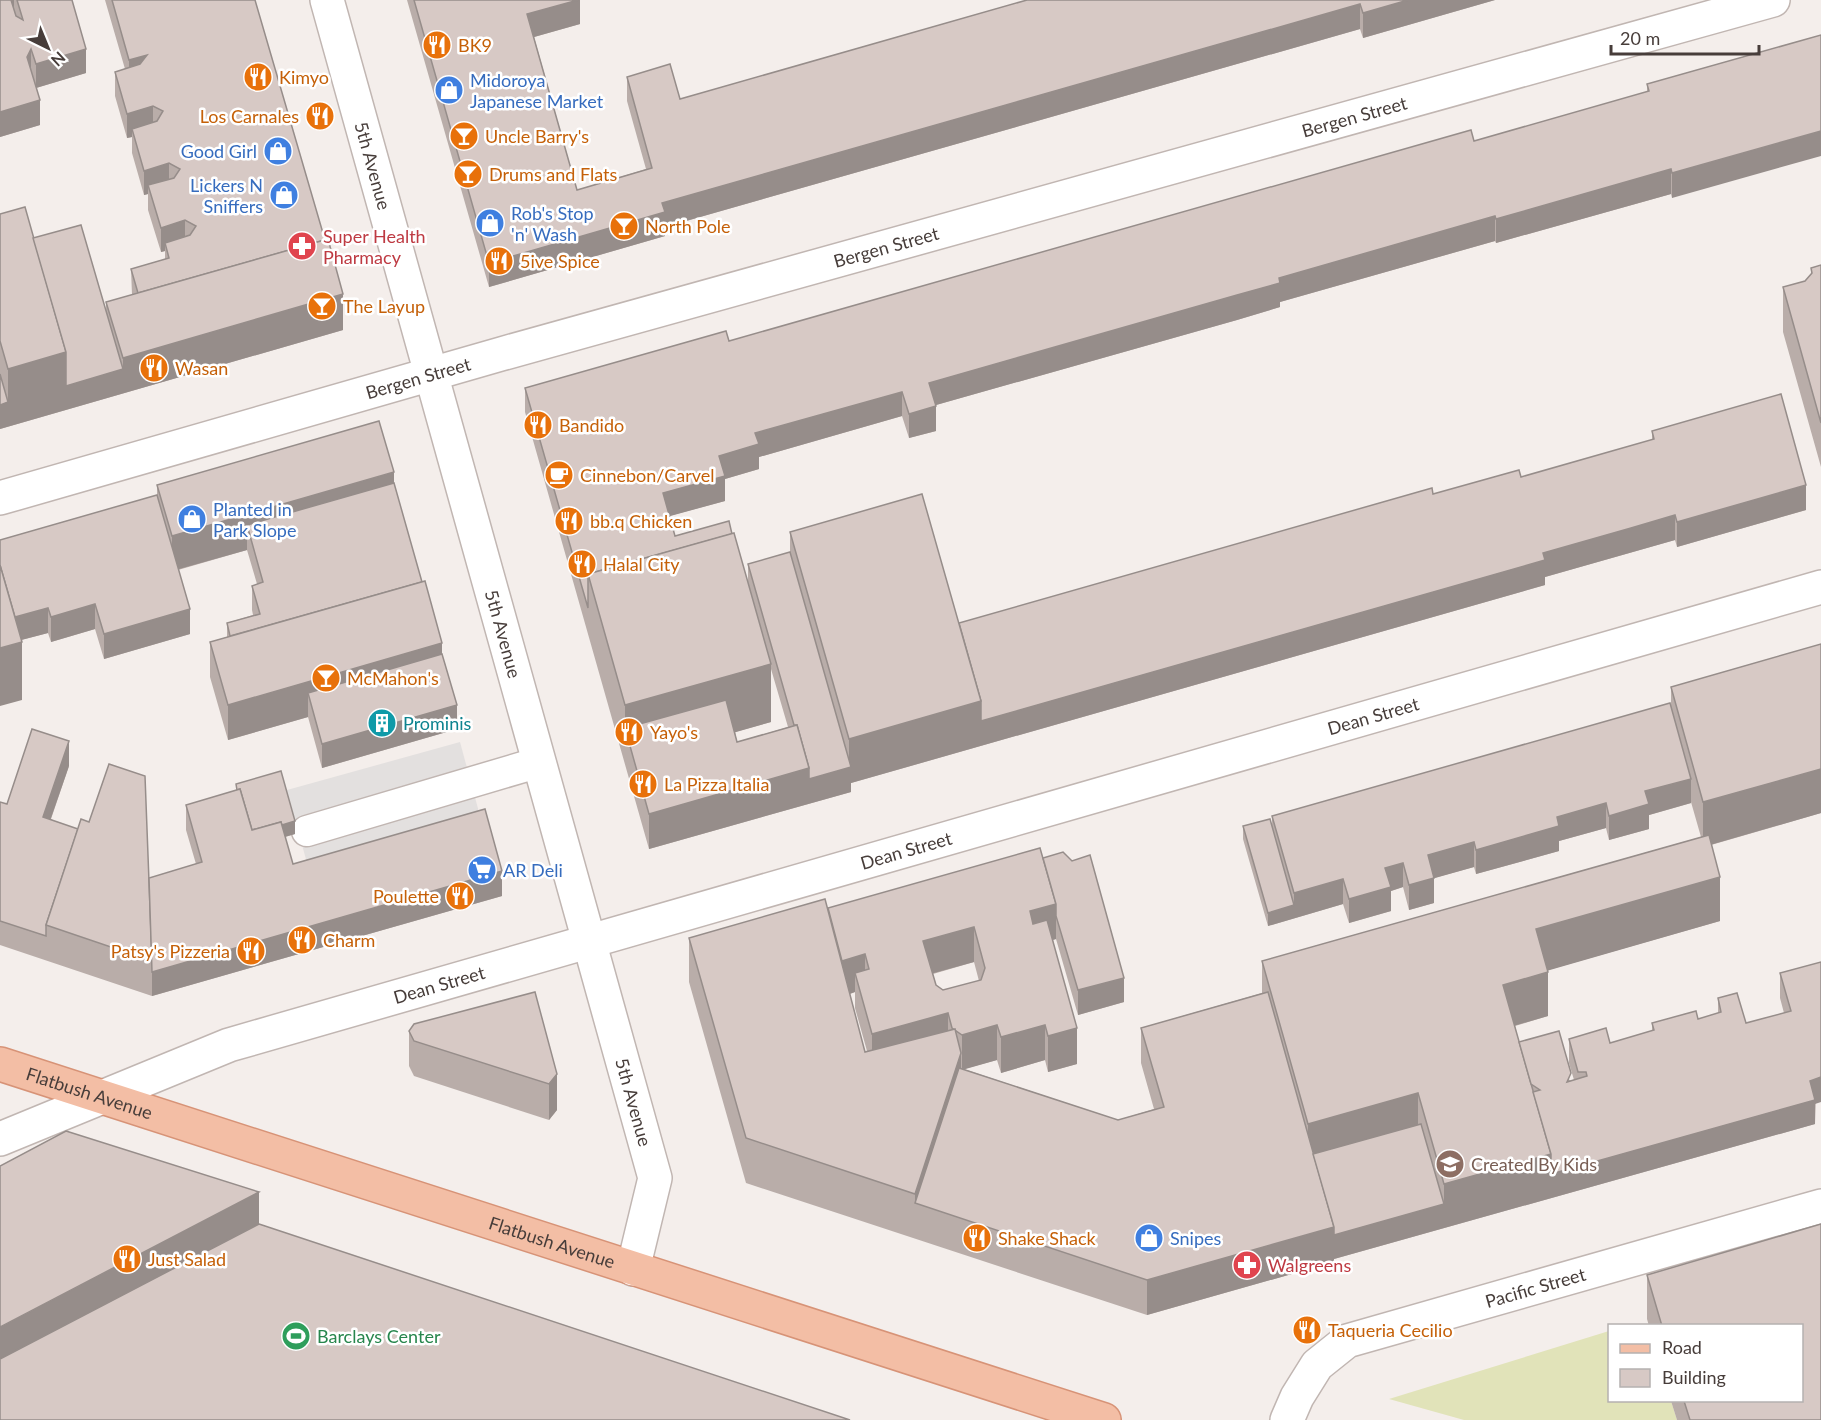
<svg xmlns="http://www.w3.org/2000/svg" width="1821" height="1420" font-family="Lato,sans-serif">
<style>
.garden{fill:#e1e3b9}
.parking{fill:#e3e0df}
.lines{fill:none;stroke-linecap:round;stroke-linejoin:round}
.service-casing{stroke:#c1b6b2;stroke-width:33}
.minor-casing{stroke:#c1b6b2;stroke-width:36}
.tertiary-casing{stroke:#c1b6b2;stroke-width:36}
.primary-casing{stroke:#d79377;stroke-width:36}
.service{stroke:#fff;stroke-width:30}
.minor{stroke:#fff;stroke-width:33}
.tertiary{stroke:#fff;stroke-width:33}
.primary{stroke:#f3bea5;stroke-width:33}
.wall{fill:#b9ada9;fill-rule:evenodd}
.shaded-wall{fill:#968d8a}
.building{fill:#d7c9c5;stroke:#968d8a;stroke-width:1.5;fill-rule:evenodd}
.labels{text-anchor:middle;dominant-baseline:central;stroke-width:5;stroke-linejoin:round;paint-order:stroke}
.food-label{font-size:18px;fill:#c56008;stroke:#fff;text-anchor:start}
.shop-label{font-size:18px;fill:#366cbe;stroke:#fff;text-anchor:start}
.street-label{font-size:18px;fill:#473d3a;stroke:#fff}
.health-label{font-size:18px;fill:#be3a42;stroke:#fff;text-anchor:start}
.culture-label{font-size:18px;fill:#0d838f;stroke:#fff;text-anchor:start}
.education-label{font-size:18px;fill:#785e54;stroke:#fff;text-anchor:start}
.leisure-label{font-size:18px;fill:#27864d;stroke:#fff;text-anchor:start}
</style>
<rect width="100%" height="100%" fill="#f4eeeb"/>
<polygon class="garden" points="1609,1331 1610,1400 1671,1401 1677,1420 1464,1420 1389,1399"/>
<polygon class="parking" points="460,742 483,827 310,874 287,790"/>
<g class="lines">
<g class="service-casing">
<polyline id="service" points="307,831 540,762"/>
</g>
<g class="minor-casing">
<g id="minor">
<path id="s1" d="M 0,498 L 501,354 L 1773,0"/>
<path id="s2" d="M 0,1139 L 229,1045 L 1821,587"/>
<path id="s3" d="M 1287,1420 L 1297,1397 L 1317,1365 L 1347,1341 L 1821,1206"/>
</g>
</g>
<g class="tertiary-casing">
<g id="tertiary">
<path id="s4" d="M 327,0 L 655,1178 L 633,1269"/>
</g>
</g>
<g class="primary-casing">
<g id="primary">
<path id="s5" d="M 0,1064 L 1104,1420"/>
</g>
</g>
<use href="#service" class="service"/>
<use href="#minor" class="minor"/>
<use href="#tertiary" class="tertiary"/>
<use href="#primary" class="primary"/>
</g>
<g class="wall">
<polygon points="0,0 72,0 86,73 36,88 40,125 0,137"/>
<polygon points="105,0 255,0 343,330 0,429 0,214 33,238 106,314 106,302 132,295 131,269 165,259 165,251 161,252 148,210 148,194 144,195 132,153 132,137 127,138 115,96 115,72 125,69"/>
<polygon points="407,0 580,0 580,24 534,37 577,190 646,169 627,101 627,77 680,99 1027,0 1495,0 1363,38 1360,29 665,227 665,236 489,287"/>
<path d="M 1821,35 L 1672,198 L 1671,194 L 1496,243 L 1495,241 L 1280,302 L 1280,307 L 1237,320 L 936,405 L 936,431 L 909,438 L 902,416 L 759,457 L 759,469 L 725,479 L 725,501 L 669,516 L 675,536 L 748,583 L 748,564 L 790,552 L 790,532 L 959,623 L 1433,494 L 1521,477 L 1652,440 L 1652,431 L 1806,510 L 1677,547 L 1675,540 L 1545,577 L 1545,585 L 851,783 L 851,792 L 649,849 L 525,412 L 525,388 L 729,341 L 1474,141 L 1647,92 L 1647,84 ZM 771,669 L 788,727 L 737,742 L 735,732 L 771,722 Z"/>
<polygon points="1821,265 1821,467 1783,332 1783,287 1805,281 1811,275 1811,268"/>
<polygon points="394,483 442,654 457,729 322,768 308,717 228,740 210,677 210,642 227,637 227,623 253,615 252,610 252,586 257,584 247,550 178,570 190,634 104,659 95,629 51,642 48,633 21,640 22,700 0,540 157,495 157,485"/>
<path d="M 1821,644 L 1821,813 L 1711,845 L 1720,921 L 1548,970 L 1548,1016 L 1515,1026 L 1519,1042 L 1571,1081 L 1574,1080 L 1569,1063 L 1569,1039 L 1610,1043 L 1652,1031 L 1652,1023 L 1698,1019 L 1718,1013 L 1718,998 L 1746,1023 L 1784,1013 L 1780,998 L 1780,973 L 1821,962 L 1815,1124 L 1334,1259 L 1334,1262 L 1147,1315 L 746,1183 L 689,982 L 689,938 L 828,908 L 1043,858 L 1124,1002 L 1078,1015 L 1056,939 L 1053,940 L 1077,1064 L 1048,1072 L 1045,1060 L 1001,1073 L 997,1060 L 964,1069 L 1118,1120 L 1154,1109 L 1141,1063 L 1141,1028 L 1262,993 L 1262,961 L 1701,837 L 1691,802 L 1691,803 L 1649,815 L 1649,829 L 1609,840 L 1606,828 L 1559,841 L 1559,851 L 1476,874 L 1474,867 L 1434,878 L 1434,903 L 1409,910 L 1403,887 L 1391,891 L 1391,911 L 1349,923 L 1343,904 L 1268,926 L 1243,839 L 1243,826 L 1272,827 L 1272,816 L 1671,708 L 1671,687 ZM 974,962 L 979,981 L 943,990 L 936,985 L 933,974 ZM 855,992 L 855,1008 L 867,1051 L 865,1052 L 850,994 Z"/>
<polygon points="69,766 51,819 149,878 196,864 186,830 186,805 236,791 236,784 295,834 285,837 293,864 502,896 152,996 0,945 0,802 7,804"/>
<polygon points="535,992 557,1110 549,1120 414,1076 409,1066 409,1031"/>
<polygon points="1821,1224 1821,1420 1677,1420 1671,1401 1802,1401 1802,1326 1649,1326 1647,1319 1647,1275"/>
</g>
<g class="shaded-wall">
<polygon points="10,0 14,0 14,15"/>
<polygon points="578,0 580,0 580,24 527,39 527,14"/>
<polygon points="1408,0 1495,0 1363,38 1363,13"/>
<polygon points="1360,4 1360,29 665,227 665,236 489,287 489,263 662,203"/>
<polygon points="31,49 31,73 27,57"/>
<polygon points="86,49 86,73 36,88 36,64"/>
<polygon points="147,55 129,84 129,60"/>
<polygon points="40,100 40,125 0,137 0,112"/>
<polygon points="153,106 153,131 132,129 132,137 127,138 127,114"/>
<polygon points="1821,131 1821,156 1672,198 1672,173"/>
<polygon points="169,163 169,188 148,185 148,194 144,195 144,171"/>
<polygon points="1671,169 1671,194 1496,243 1496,219"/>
<polygon points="1495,216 1495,241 1280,302 1280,307 1237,320 929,407 929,383 1279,278"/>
<polygon points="185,220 185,245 165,243 165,251 161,252 161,228"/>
<polygon points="343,294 343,330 0,429 0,405 8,402 8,369 66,352 123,369 123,358"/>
<polygon points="902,392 902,416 759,457 759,469 725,479 725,501 663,518 663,493 719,456 755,433"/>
<polygon points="936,406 936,431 909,438 909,414"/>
<polygon points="394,472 394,508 247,525 247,550 172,571 172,536"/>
<polygon points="1806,485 1806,510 1677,547 1677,522"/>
<polygon points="1675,515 1675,540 1545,577 1545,585 851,783 851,792 649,849 649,814 809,768 849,768 849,739 981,701 1543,553"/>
<polygon points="95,604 95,629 51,642 51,617"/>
<polygon points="48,608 48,633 6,644 6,620"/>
<polygon points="190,609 190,634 104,659 104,634"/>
<polygon points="22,642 22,700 0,706 0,648"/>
<polygon points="442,643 442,678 308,693 308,717 228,740 228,705"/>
<polygon points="771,664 771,722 635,761 625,728 625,705"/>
<polygon points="457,705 457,729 322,768 322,744"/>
<polygon points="69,741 69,766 43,841 43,817"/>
<polygon points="1821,769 1821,813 1703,847 1703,802"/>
<polygon points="1691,779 1691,803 1649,815 1649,829 1609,840 1609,816 1645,791"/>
<polygon points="1606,803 1606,828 1559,841 1559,851 1476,874 1476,850 1557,817"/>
<polygon points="295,821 295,834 250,847 250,834"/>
<polygon points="1474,842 1474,867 1428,880 1428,855"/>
<polygon points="1403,863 1403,887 1391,891 1391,911 1349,923 1349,899 1385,868"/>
<polygon points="502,871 502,896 152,996 152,972"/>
<polygon points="1720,877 1720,921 1536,974 1536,929"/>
<polygon points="1434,878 1434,903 1409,910 1409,885"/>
<polygon points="1343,879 1343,904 1268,926 1268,913 1294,905 1294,893"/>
<polygon points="1056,904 1056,939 1030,946 1030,911"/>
<polygon points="974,927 974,962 923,976 923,941"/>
<polygon points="865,954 865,989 855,973 855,992 840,997 840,962"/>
<polygon points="1548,972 1548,1016 1503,1029 1503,985"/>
<polygon points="1124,978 1124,1002 1078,1015 1078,990"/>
<polygon points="948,1013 948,1048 872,1069 872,1034"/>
<polygon points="997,1025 997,1060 962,1070 962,1035"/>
<polygon points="1045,1025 1045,1060 1001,1073 1001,1037"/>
<polygon points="1077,1028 1077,1064 1048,1072 1048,1036"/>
<polygon points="961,1053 961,1098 915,1203 915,1194"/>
<polygon points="557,1074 557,1110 549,1120 549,1084"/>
<polygon points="1821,1077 1821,1102 1815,1104 1815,1124 1334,1259 1334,1262 1147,1315 1147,1280 1334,1227 1444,1204 1444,1184"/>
<polygon points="1418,1093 1418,1138 1308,1169 1308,1124"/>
<polygon points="259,1192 259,1268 0,1403 0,1327"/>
</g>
<g class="building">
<polygon points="0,0 11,0 16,16 23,20 17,0 72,0 86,49 36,64 31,49 27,57 40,100 0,112"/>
<polygon points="112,0 255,0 325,240 138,293 131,269 169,258 165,243 190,235 196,226 185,220 161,228 148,185 174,178 180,169 169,163 144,171 132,129 157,121 163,111 153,106 127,114 115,72 140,64 147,55 129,60"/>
<polygon points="414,0 578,0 527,14 577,190 652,168 627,77 670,64 680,99 1027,0 1408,0 1363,13 1360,4 662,203 665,212 489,263"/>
<polygon points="1821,35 1821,131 1672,173 1671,169 1496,219 1495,216 1279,278 1280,283 1237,295 929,383 936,406 909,414 902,392 755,433 759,444 719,456 725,476 663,493 675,536 729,521 732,534 588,574 588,608 525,388 726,331 729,341 1471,130 1474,141 1649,91 1647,84"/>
<polygon points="25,207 66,352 8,369 0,341 0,214"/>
<polygon points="81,225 123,369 66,386 66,352 33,238"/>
<polygon points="328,239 343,294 123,358 106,302"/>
<polygon points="1821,265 1821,423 1783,287 1805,281 1812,273 1811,268"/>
<polygon points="0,374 8,402 0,405"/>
<polygon points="1781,394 1806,485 1677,522 1675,515 1631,528 1543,553 1545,560 981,721 981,701 959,623 1432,488 1433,494 1519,470 1521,477 1654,439 1652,431"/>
<polygon points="379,421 394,472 172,536 157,485"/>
<polygon points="394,483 422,582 230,636 227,623 260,614 252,586 263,582 247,525"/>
<polygon points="922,494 981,701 849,739 790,532"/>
<polygon points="157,495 190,609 104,634 95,604 51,617 48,608 15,617 0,565 0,540"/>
<polygon points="734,533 771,664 625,705 588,574"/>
<polygon points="790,552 851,767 809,779 809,768 797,725 794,725 748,564"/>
<polygon points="0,565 22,642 0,648"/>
<polygon points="425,581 442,643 228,705 210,642"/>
<polygon points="1821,644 1821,769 1703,802 1671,687"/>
<polygon points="442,654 457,705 322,744 308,693"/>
<polygon points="726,700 737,742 797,725 809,768 649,814 625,728"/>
<polygon points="1670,703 1691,779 1645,791 1649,804 1609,816 1606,803 1557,817 1559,826 1476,850 1474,842 1428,855 1434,878 1409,885 1403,863 1385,868 1391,887 1349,899 1343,879 1294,893 1272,816"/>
<polygon points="32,729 69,741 43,817 78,829 46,925 46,936 0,921 0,802 7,804"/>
<polygon points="109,764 145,776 152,961 46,925 81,819 89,822"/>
<polygon points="281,771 295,821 282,825 281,822 252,830 240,789 237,790 236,784"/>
<polygon points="240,789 252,830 281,822 293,864 485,809 502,871 152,972 149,878 202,862 186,805"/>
<polygon points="1270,819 1294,905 1268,913 1243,826"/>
<polygon points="1709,835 1720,877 1536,929 1548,972 1503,985 1551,1154 1444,1184 1418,1093 1308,1124 1262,961"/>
<path d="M 1040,848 L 1056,904 L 1030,911 L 1033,924 L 1047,920 L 1077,1028 L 1048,1036 L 1045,1025 L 1001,1037 L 997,1025 L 962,1035 L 952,1028 L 948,1013 L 872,1034 L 855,973 L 869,969 L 865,954 L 842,961 L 828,908 ZM 974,927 L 985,968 L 981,980 L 943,990 L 936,985 L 923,941 Z"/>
<polygon points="1063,852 1072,861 1090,855 1124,978 1078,990 1056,916 1056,904 1043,858"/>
<polygon points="825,899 865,1052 955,1029 961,1053 915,1194 746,1138 689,938"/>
<polygon points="1821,962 1821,1077 1810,1081 1815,1100 1551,1174 1551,1154 1533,1092 1540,1090 1531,1084 1519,1042 1559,1031 1571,1073 1567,1082 1587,1076 1586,1072 1578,1072 1569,1039 1606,1028 1610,1043 1654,1030 1652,1023 1696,1011 1698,1019 1721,1012 1718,998 1737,993 1746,1023 1791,1011 1780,973"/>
<polygon points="535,992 557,1074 549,1084 414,1041 409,1031 414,1024"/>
<polygon points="1268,992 1334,1227 1147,1280 915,1203 959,1068 1118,1120 1164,1107 1141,1028"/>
<polygon points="1421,1124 1444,1204 1334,1235 1334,1227 1313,1154"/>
<polygon points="66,1131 259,1192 0,1327 0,1166"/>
<polygon points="259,1224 850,1420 0,1420 0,1359"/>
<polygon points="1821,1224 1821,1420 1690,1420 1684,1401 1802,1401 1802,1326 1662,1326 1647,1275"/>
</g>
<defs>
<g id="restaurant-disc" transform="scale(1.5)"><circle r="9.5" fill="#e8710a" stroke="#fff"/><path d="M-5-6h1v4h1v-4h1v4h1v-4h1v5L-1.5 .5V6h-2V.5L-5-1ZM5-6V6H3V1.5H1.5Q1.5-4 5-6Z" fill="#fff"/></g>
<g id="shop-disc" transform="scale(1.5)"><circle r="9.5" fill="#3f7fe0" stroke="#fff"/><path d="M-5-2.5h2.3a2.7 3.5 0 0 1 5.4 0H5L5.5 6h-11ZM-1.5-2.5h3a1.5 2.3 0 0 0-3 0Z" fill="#fff"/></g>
<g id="bar-disc" transform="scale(1.5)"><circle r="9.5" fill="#e8710a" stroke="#fff"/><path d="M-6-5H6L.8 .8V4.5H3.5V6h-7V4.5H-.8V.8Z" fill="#fff"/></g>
<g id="pharmacy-disc" transform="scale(1.5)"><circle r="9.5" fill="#e0444e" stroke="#fff"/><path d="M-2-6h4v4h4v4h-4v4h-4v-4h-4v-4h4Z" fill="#fff"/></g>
<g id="cafe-disc" transform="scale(1.5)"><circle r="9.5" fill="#e8710a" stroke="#fff"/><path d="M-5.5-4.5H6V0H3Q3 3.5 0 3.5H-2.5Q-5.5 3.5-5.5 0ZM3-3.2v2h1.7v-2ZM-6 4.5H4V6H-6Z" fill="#fff"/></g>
<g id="building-disc" transform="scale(1.5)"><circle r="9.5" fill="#0f9aa8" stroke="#fff"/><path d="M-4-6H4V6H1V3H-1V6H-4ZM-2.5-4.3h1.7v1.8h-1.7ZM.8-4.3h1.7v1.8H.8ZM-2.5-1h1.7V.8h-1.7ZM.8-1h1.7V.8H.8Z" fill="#fff"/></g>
<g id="supermarket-disc" transform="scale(1.5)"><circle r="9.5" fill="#3f7fe0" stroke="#fff"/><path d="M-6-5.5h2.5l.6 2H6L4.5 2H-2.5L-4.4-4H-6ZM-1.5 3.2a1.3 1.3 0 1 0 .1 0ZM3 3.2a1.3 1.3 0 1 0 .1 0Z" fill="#fff"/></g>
<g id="school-disc" transform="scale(1.5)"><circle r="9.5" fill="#8d6e63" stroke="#fff"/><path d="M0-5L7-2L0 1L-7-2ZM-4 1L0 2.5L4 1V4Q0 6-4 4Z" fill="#fff"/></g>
<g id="stadium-disc" transform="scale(1.5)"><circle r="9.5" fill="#2e9e5b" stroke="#fff"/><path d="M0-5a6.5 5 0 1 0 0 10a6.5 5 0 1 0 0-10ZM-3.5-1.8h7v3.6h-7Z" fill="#fff"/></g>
</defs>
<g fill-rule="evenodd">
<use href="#restaurant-disc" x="437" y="45"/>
<use href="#restaurant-disc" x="258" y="77"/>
<use href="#shop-disc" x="449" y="90"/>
<use href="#restaurant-disc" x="320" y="116"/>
<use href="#bar-disc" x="464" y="136"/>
<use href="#shop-disc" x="278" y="151"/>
<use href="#bar-disc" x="468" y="174"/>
<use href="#shop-disc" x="284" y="195"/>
<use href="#shop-disc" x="490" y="223"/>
<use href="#bar-disc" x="624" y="226"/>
<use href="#pharmacy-disc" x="302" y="246"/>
<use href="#restaurant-disc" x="499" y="261"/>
<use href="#bar-disc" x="322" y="306"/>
<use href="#restaurant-disc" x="154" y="368"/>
<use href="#restaurant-disc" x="538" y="425"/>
<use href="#cafe-disc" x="559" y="475"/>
<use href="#shop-disc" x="192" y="519"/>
<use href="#restaurant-disc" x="569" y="521"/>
<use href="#restaurant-disc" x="582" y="564"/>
<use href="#bar-disc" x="326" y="678"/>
<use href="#building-disc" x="382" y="723"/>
<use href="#restaurant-disc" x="629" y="732"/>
<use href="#restaurant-disc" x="643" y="784"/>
<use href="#supermarket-disc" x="482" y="870"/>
<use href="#restaurant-disc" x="460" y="896"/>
<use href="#restaurant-disc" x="302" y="940"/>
<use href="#restaurant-disc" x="251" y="951"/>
<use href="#school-disc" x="1450" y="1164"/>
<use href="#restaurant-disc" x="977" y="1238"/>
<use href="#shop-disc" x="1149" y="1238"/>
<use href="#restaurant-disc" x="127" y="1259"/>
<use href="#pharmacy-disc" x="1247" y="1265"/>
<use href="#restaurant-disc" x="1307" y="1330"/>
<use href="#stadium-disc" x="296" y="1336"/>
</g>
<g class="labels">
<g class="food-label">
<text x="458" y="45">BK9</text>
<text x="279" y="77">Kimyo</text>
<text x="299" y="116" text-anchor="end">Los Carnales</text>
<text x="485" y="136">Uncle Barry's</text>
<text x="489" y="174">Drums and Flats</text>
<text x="645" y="226">North Pole</text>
<text x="520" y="261">5ive Spice</text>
<text x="343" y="306">The Layup</text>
<text x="175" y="368">Wasan</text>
<text x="559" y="425">Bandido</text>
<text x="580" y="475">Cinnebon/Carvel</text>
<text x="590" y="521">bb.q Chicken</text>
<text x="603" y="564">Halal City</text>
<text x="347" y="678">McMahon's</text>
<text x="650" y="732">Yayo's</text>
<text x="664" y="784">La Pizza Italia</text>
<text x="439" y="896" text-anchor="end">Poulette</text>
<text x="323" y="940">Charm</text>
<text x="230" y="951" text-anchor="end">Patsy's Pizzeria</text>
<text x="998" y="1238">Shake Shack</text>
<text x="148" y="1259">Just Salad</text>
<text x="1328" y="1330">Taqueria Cecilio</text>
</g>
<g class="shop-label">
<text x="470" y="80">Midoroya<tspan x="470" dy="21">Japanese Market</tspan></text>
<text x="257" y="151" text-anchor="end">Good Girl</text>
<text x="263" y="185" text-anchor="end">Lickers N<tspan x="263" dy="21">Sniffers</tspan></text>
<text x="511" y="213">Rob's Stop<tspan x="511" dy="21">'n' Wash</tspan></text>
<text x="213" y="509">Planted in<tspan x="213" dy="21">Park Slope</tspan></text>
<text x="503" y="870">AR Deli</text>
<text x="1170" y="1238">Snipes</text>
</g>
<g class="street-label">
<text stroke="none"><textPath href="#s1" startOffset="1407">Bergen Street</textPath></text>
<text stroke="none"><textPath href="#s4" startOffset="172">5th Avenue</textPath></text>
<text stroke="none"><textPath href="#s1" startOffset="921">Bergen Street</textPath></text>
<text stroke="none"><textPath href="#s1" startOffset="435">Bergen Street</textPath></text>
<text stroke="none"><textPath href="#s4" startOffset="658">5th Avenue</textPath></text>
<text stroke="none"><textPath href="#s2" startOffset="1438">Dean Street</textPath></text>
<text stroke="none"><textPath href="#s2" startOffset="952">Dean Street</textPath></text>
<text stroke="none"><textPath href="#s2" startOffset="466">Dean Street</textPath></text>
<text stroke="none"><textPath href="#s5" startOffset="94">Flatbush Avenue</textPath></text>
<text stroke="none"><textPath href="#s4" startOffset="1144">5th Avenue</textPath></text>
<text stroke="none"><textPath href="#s5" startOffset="580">Flatbush Avenue</textPath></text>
<text stroke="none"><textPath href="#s3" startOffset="297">Pacific Street</textPath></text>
</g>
<g class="health-label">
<text x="323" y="236">Super Health<tspan x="323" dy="21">Pharmacy</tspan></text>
<text x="1268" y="1265">Walgreens</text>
</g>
<g class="culture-label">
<text x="403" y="723">Prominis</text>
</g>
<g class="education-label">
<text x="1471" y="1164">Created By Kids</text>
</g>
<g class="leisure-label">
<text x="317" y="1336">Barclays Center</text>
</g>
</g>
<rect x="1608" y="1324" width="195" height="78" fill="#ffffff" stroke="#b5b1b0" stroke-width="1.5"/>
<rect x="1620" y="1344" width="30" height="9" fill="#f3bea5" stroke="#b5b1b0" stroke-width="1.5"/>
<text x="1662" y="1354" font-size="18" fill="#473d3a">Road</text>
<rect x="1620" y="1369" width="30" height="18" fill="#d7c9c5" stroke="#b5b1b0" stroke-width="1.5"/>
<text x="1662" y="1384" font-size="18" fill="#473d3a">Building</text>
<g transform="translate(48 48) rotate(137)" stroke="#ffffff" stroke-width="4.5" paint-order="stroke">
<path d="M0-4.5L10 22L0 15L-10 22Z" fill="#473d3a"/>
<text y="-9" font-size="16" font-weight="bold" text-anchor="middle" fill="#473d3a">N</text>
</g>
<path d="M1611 45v9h148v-9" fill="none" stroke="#473d3a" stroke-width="3"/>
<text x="1620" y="45" font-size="18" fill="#473d3a" stroke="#ffffff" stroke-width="4.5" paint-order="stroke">20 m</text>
</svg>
